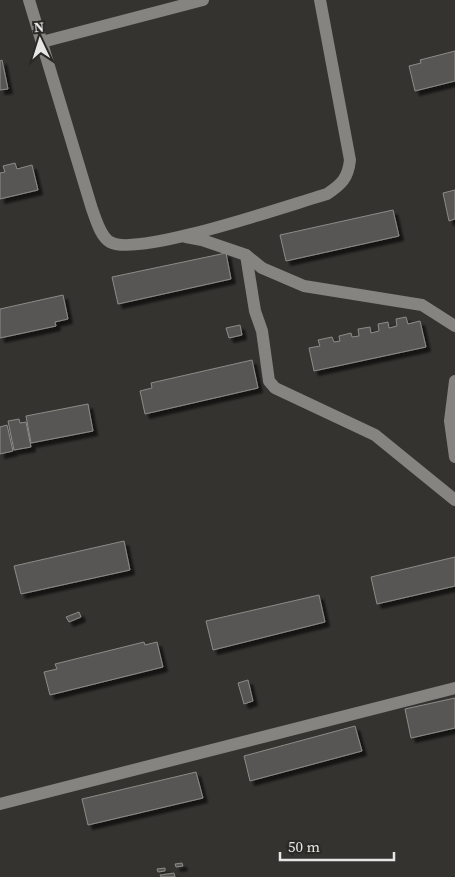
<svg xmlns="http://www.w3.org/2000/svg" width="455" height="877" font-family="'Source Serif 4',serif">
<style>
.building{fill:#585754;stroke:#8c8b87;filter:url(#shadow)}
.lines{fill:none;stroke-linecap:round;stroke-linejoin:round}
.minor{stroke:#858481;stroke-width:12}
</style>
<defs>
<filter id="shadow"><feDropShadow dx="4.5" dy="4.5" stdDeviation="1" flood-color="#0009"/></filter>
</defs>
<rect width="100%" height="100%" fill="#343330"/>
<g class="building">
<polygon points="455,51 455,81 415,91 409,66 421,63 420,60"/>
<polygon points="2,60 8,89 0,90 0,61"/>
<polygon points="15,163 17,169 32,165 38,190 0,199 0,173 5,172 3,166"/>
<polygon points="455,190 455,219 449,221 443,193"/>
<polygon points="393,210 399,236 286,261 280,235"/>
<polygon points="226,253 231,279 118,304 112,277"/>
<polygon points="63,295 68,319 55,322 56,326 0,338 0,309"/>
<polygon points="406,317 408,324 420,321 426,347 314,371 309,348 320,346 318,340 332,337 334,342 340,341 339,336 351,333 352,337 359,336 358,329 370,327 371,333 379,331 378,324 388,322 389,328 397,326 396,319"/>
<polygon points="240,325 242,335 229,338 226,328"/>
<polygon points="252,360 258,388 145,414 140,391 152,388 151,383"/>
<polygon points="88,404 93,431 31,443 26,416"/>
<polygon points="19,419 20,423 26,422 31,447 14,450 8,421"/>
<polygon points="7,425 13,451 0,454 0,427"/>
<polygon points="124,541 130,570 21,594 14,566"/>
<polygon points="455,557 455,586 377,604 371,577"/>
<polygon points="319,595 325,622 213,650 206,621"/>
<polygon points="79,612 81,617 69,622 66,617"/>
<polygon points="144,642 145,645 157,642 163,667 50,695 44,672 57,669 55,664"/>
<polygon points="248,680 253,701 244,704 238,683"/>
<polygon points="455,698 455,728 411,738 405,709"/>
<polygon points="355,726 362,751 250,781 244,756"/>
<polygon points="196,772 203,798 88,825 82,799"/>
<polygon points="182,863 183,866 176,867 175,864"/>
<polygon points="165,868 165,871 158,872 157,869"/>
<polygon points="174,873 175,877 161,877 160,875"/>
</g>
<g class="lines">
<g class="minor">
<path d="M 29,0 L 92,209 C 96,219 100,236 110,242 C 137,258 292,204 327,194 C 342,184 348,178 350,160 L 320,0"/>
<polyline points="42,42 203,0"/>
<polyline points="186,237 202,240 246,255 262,268 304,286 422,305 455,326"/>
<polyline points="246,255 255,311 262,331 269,381 275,388 375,435 455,500"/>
<polyline points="455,381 450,421 455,457"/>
<polyline points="0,804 455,688"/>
</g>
</g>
<g transform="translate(40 40) rotate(356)" stroke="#2a2926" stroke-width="4" paint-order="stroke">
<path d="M0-4L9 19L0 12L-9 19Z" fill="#e6e6e4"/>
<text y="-8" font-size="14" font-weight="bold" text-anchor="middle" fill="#e6e6e4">N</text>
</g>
<path d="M280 852v8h114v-8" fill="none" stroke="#e6e6e4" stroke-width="2.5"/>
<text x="288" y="852" font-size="15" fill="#e6e6e4" stroke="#2a2926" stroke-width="4" paint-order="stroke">50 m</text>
</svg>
